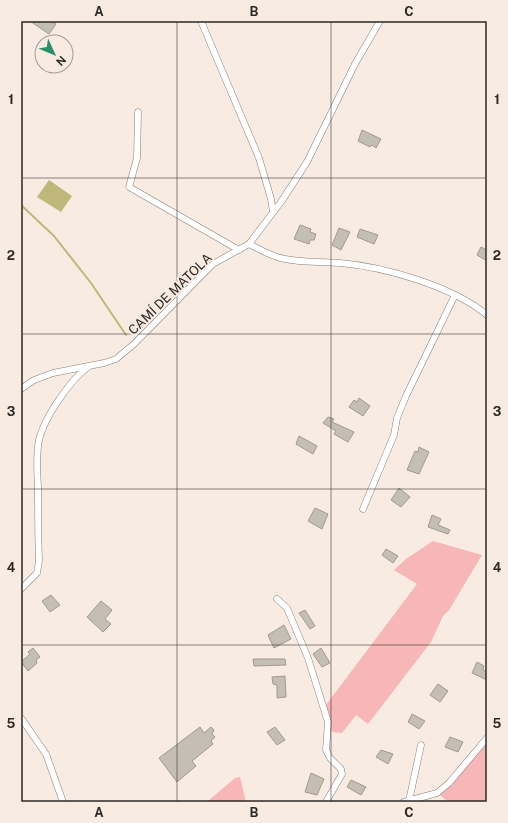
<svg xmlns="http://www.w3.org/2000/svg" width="508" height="823" font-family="'Public Sans',sans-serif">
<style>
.green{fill:#f7b6b7}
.water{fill:#c0b77a}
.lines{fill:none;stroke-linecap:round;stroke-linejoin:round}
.stream{stroke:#c0b77a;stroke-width:2}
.building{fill:#c5beb3;stroke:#a19a8f}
.minor-casing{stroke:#887e76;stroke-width:7}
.minor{stroke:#fff;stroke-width:6}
.grid{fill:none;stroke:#2d2925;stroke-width:1;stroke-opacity:0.55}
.labels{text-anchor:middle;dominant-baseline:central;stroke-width:4;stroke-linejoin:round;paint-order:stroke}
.street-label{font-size:13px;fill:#2d2925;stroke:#f7ebe2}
.neatline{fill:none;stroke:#2d2925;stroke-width:1.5}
.grid-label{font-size:13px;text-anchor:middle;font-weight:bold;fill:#2d2925}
</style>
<rect width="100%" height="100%" fill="#f7ebe2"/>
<g class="green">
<polygon points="433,541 482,555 449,610 443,616 431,642 368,724 356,715 342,733 333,732 329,729 326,705 417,584 394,570 406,559"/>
<polygon points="487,736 487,802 448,802 440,795"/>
<polygon points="240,777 246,802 207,802 235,778"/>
</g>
<polygon class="water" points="49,180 72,196 61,212 37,197"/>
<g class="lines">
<polyline class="stream" points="21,205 54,236 91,283 126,335"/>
</g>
<g class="building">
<polygon points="30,21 51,21 56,24 49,34"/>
<polygon points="362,130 381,139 376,148 372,145 370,147 358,141"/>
<polygon points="300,225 311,229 310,232 316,234 314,240 310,240 309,244 294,239"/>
<polygon points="339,228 350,232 341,250 332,245"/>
<polygon points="360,229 378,235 374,244 357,237"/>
<polygon points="481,247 487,250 487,261 477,255"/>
<polygon points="359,398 370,406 363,416 349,407 354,400 357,402"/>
<polygon points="328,417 334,419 332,422 354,432 348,442 334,434 336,431 323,423"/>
<polygon points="299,436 317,446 313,454 296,444"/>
<polygon points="419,447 429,452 419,474 407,470 415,451 418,452"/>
<polygon points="399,488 410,497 401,507 391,500"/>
<polygon points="315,508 328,514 322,529 308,521"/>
<polygon points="432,515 441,519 438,525 450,530 448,534 428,527"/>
<polygon points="386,549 398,556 393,563 382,555"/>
<polygon points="51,595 60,605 50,612 42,601"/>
<polygon points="101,601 112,610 105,619 111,624 103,632 87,617"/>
<polygon points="305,610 315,626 310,629 299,613"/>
<polygon points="284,625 291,639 274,648 268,635"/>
<polygon points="33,648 40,657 36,660 37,663 28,671 21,662 30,654 28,652"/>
<polygon points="321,648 330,663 322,667 313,654"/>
<polygon points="253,659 285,659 286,665 254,666"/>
<polygon points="477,662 484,666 483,670 487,672 487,680 472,673"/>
<polygon points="285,676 286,697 277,698 277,685 273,684 272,677"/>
<polygon points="438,684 448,691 440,702 430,695"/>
<polygon points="412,714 425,721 419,729 408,722"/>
<polygon points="200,727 204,733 211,727 214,730 212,734 215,737 211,741 213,744 192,761 196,766 177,782 159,758"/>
<polygon points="275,727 285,740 277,745 267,732"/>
<polygon points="450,737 463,742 458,752 445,747"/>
<polygon points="381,750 393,754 388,764 376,757"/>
<polygon points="311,773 324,779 317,795 305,792"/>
<polygon points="351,780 366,787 361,795 347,787"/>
</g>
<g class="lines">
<g class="minor-casing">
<g id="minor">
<polyline points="201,21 259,158 271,199 273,212"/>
<polyline points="138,112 137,158 129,187 239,250"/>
<path d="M 249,244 C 261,250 272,257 285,259 C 303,263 322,261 340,263 C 385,267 452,286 487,315"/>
<polyline points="21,389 34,380 53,373 104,363 116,359 134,344 213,264 249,244 281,202 307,162 355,64 380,21"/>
<polyline points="363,509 394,435 397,418 406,396 455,295"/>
<path d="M 21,589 L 37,573 L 39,561 C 38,536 38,511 38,487 C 37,472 36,455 39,440 C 44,418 70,380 88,367"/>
<polyline points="277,599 287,608 308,658 328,722 326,750 330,758 341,769 342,774 326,802"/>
<polyline points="21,718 46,754 63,802"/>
<polyline points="409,801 421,745"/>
<polyline points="404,802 437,793 449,783 487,738"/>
</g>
</g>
<use href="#minor" class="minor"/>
</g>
<path class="grid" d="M 177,21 L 177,802M 331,21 L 331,802M 21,178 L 487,178M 21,334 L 487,334M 21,489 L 487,489M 21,645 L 487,645"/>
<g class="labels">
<g class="street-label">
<text transform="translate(170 294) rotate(-44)">CAMÍ DE MATOLA</text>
</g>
</g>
<rect width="508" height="823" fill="none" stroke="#f7ebe2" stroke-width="44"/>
<g transform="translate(54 54) rotate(134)"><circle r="19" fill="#f7ebe2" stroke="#a69d96"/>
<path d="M0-3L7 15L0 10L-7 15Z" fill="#2c8e68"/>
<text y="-6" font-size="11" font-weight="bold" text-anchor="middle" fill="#2d2925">N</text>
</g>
<rect x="22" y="22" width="464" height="779" class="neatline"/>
<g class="grid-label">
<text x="99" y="16">A</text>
<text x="254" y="16">B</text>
<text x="409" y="16">C</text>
<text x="11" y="104">1</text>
<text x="497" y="104">1</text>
<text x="11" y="260">2</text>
<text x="497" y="260">2</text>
<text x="11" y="416">3</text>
<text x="497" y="416">3</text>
<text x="11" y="572">4</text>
<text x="497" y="572">4</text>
<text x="11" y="728">5</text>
<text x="497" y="728">5</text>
<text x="99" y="817">A</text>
<text x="254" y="817">B</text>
<text x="409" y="817">C</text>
</g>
</svg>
